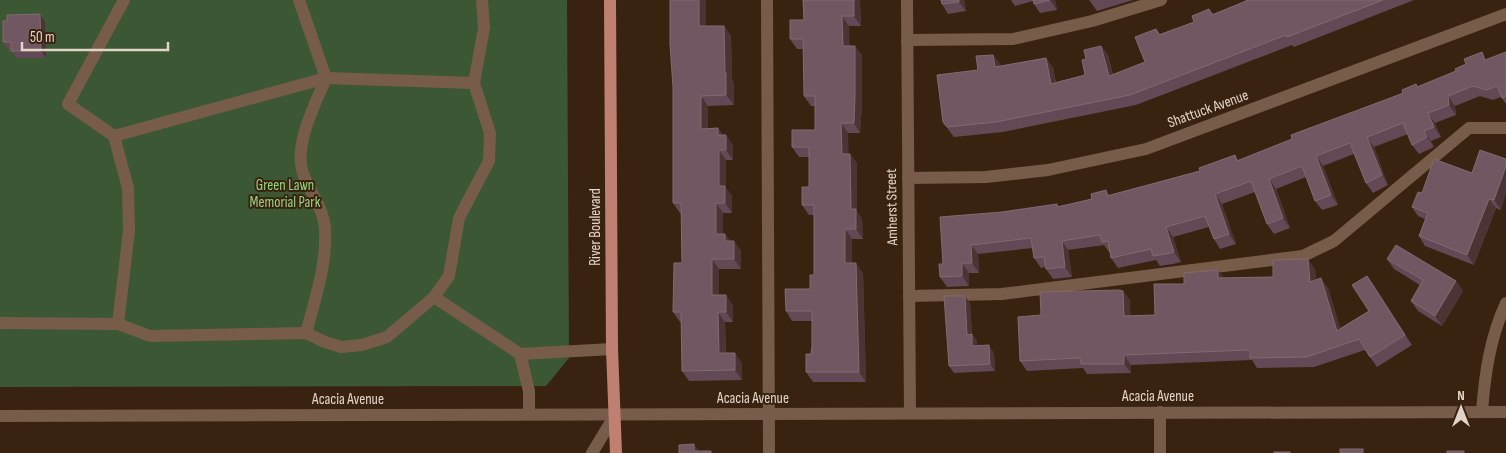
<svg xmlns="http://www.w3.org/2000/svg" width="1506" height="453" font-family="'Sofia Sans Condensed',sans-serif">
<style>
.green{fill:#3c5733}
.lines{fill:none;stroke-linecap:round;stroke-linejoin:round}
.minor{stroke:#775d49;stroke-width:12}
.major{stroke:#c08071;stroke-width:12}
.wall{fill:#634855}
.shaded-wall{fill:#4c3334}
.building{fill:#705761;stroke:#826a71}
.labels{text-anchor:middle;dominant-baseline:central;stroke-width:4;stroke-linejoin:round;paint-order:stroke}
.street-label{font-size:15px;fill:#e3d4c8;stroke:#392310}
.park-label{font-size:15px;fill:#95d581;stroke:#392310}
</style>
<rect width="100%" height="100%" fill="#392310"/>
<polygon class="green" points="0,0 567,0 569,358 546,386 0,387"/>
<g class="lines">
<g class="minor">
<path d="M 299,0 L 326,78 C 315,105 292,147 304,176 C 311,193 324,210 325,229 C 327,265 315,299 306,333"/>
<polyline points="767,0 769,453"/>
<polyline points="907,0 910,413"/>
<polyline points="907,40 1013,39 1092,21 1161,0"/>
<polyline points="114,136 326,78 474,83"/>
<polyline points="908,178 986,177 1048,170 1146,149 1506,14"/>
<polyline points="909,296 1002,294 1303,256 1334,241 1469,128 1506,128"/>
<polyline points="434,297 520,354 529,391 529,414"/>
<polyline points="0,323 118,324 150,336 306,333 325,342 341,347 362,345 387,337 434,297 449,276 459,218 489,161 490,133 474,83 484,28 482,0"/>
<polyline points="118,324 129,231 128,188 114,136 68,104 124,0"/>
<polyline points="520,354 612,349"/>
<path d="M 1482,411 C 1485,373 1490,338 1506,303"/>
<polyline points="1160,412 1160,453"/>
<polyline points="0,416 1506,412"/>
<polyline points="592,453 615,415"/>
</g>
<polyline class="major" points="610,0 612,349 616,453"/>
</g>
<g class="wall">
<polygon points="803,0 860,0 861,26 849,26 849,46 862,55 862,105 860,133 848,133 848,154 857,163 857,212 862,219 863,239 852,239 852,263 863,273 866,382 813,382 806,372 811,354 812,346 812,321 792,321 786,311 810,289 814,275 814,215 809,215 802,205 809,187 809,157 799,157 792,147 815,130 815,106 811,106 804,96 804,49 797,49 790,39 804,20"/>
<polygon points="941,0 964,0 966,11 948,14 942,4"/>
<polygon points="1011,0 1055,0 1057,10 1040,13 1034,4 1033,1 1015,6"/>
<polygon points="1089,0 1133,0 1097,11"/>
<polygon points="1246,0 1414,0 1294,47 1292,45 1136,105 1003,132 954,137 950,132 943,122 978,70 993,55 1000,64 1000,66 1046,58 1053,68 1056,82 1085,75 1086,59 1101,46 1108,55 1113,75 1145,62 1156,29 1160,34 1194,22 1209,9 1213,14 1246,1"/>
<polygon points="45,22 46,58 16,58 11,51 11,49 8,50 3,42"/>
<polygon points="706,26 724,26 731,36 732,80 734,83 734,105 708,106 708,128 718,128 723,135 733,145 733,160 726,160 726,188 732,196 732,213 723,213 723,234 725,234 730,241 741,251 741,269 719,269 719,295 733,305 733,322 725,322 726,353 742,363 742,380 689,381 682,371 681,322 680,322 673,312 682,263 681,213 680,213 673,203"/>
<polygon points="1506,52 1506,104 1501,97 1493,100 1480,96 1455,106 1456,115 1435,123 1441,137 1431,141 1434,147 1419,154 1412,145 1408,134 1374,147 1388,185 1373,193 1366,183 1354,154 1323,166 1338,205 1322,210 1315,201 1306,177 1276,189 1290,228 1274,234 1267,224 1255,192 1222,204 1236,244 1220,249 1214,239 1209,227 1173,237 1181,262 1173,264 1160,266 1156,260 1118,268 1111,258 1110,252 1109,252 1104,245 1068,250 1072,277 1053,279 1046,269 1045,267 1041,268 1034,258 1033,248 978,254 979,273 969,273 969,286 947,287 940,277 943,264 1002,212 1057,204 1059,207 1092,199 1106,190 1109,195 1200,171 1235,155 1238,160 1292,139 1393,97 1403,93 1416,84 1418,87"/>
<polygon points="1480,150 1501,210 1496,208 1474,265 1425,246 1419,236 1425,219 1418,216 1412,207 1422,193 1472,173"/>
<polygon points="1387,259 1456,281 1463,291 1442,326 1418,311 1411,301 1420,285 1394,269"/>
<polygon points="1315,269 1316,280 1328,288 1340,328 1369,311 1367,276 1412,345 1377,367 1365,350 1314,367 1257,368 1252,360 1131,365 1131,373 1087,374 1083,368 1027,371 1020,361 1041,315 1130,300 1130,316 1155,315 1184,284 1224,278 1273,277"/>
<polygon points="970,303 972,334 977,341 977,346 994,353 995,371 954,373 949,366"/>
</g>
<g class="shaded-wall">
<polygon points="699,0 706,0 706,36 699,26"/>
<polygon points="854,0 860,0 861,26 854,16"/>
<polygon points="959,0 964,0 966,11 959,2"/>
<polygon points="1050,0 1055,0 1057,10"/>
<polygon points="40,14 45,22 46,58 41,51"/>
<polygon points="842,16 849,26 850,56 843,46"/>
<polygon points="724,26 731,36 732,80 734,83 734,105 726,95 725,73"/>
<polygon points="855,46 862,55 862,105 860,133 854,123"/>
<polygon points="1101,46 1108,55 1115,86 1109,76"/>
<polygon points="993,55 1000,64 1002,77 995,67"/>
<polygon points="1046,58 1053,68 1058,93 1051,84"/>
<polygon points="701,96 708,106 708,139 701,129"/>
<polygon points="1448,96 1455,106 1456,115 1449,105"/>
<polygon points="1428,113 1435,123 1441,137 1434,127"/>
<polygon points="841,123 848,133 849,163 842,154"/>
<polygon points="718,128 725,138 718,135"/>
<polygon points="1424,131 1431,141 1434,147 1427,137"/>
<polygon points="726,135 733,145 733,160 726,150"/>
<polygon points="1367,137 1374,147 1388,185 1382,175"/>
<polygon points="719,150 726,160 726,188 732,196 732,213 725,203 719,186"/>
<polygon points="850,154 857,163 857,212 862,219 863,239 856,229 851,209"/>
<polygon points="1316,156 1323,166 1338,205 1331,195"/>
<polygon points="1506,166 1506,194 1501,210 1494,200"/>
<polygon points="1269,179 1276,189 1290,228 1283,218"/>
<polygon points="1215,194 1222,204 1236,244 1229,234"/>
<polygon points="1489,199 1496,208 1474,265 1467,255"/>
<polygon points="716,203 723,213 723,244 716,234"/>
<polygon points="1166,227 1173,237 1181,262 1174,252"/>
<polygon points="845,229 852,239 852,273 845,263"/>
<polygon points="725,234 732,244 725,241"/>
<polygon points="734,241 741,251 741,269 734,259"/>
<polygon points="1062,241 1068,250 1072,277 1065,267"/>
<polygon points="971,245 978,254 979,273 972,263"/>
<polygon points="712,259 719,269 719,305 712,295"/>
<polygon points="1308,259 1315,269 1317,291 1310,282"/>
<polygon points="856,263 863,273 866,382 859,372"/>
<polygon points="962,263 969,273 969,286 962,276"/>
<polygon points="1218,270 1225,279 1218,278"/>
<polygon points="1367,276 1374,285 1412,345 1405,335"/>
<polygon points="1321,278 1328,288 1344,340 1337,331"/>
<polygon points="1456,281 1463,291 1442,326 1435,316"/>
<polygon points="1123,291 1130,300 1131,326 1124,316"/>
<polygon points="726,295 733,305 733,322 726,312"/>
<polygon points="965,296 970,303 972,334 977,341 977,353 972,346 967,335"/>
<polygon points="718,312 725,322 726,363 719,353"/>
<polygon points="989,345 994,353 995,371 990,364"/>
<polygon points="735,353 742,363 742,380 735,370"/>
<polygon points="1124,355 1131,365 1131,373 1124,364"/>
<polygon points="694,444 700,453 694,451"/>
</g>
<g class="building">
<polygon points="670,0 699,0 699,26 724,26 725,73 726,73 726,95 701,96 701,129 718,128 718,135 726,135 726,150 719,150 719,186 725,186 725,203 716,203 716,234 725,234 725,241 734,241 734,259 712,259 712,295 726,295 726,312 718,312 719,353 735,353 735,370 682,371 681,312 673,312 674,263 682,263 681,203 673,203 673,87 670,44"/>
<polygon points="803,0 854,0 854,16 842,16 843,46 855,46 855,96 854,123 841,123 842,154 850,154 851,209 856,209 856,229 845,229 845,263 856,263 859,372 806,372 806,354 811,354 812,346 812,311 786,311 785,289 810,289 810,275 814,275 814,205 802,205 802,187 809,187 809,147 792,147 792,130 815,130 815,96 804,96 803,39 790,39 790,20 804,20"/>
<polygon points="941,0 959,0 959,2 942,4"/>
<polygon points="1033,0 1050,0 1034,4"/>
<polygon points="1246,0 1383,0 1287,37 1286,35 1130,95 996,122 947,127 943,122 937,75 978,70 976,56 993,55 995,67 1046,58 1051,84 1085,75 1082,60 1086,59 1084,50 1101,46 1109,76 1145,62 1135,37 1156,29 1159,35 1194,22 1192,16 1209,9 1212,15 1246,1"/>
<polygon points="40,14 41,51 11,51 11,42 3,42 3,21 7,21 7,15"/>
<polygon points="1482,52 1485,60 1506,52 1506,96 1502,98 1497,86 1486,90 1473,86 1448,96 1449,105 1428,113 1434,127 1424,131 1427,137 1412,145 1403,123 1367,137 1382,175 1366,183 1350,143 1316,156 1331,195 1315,201 1302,166 1269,179 1283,218 1267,224 1251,181 1215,194 1229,234 1214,239 1205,216 1166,227 1174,252 1166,254 1153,256 1151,249 1111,258 1108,241 1102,242 1100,235 1062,241 1065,267 1046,269 1044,257 1034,258 1031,238 971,245 972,263 962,263 962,276 940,277 939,264 943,264 940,217 1002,212 1057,204 1057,207 1092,199 1091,194 1106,190 1107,196 1200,171 1199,168 1235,155 1237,161 1292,139 1291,135 1393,97 1403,93 1402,90 1416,84 1417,87 1456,71 1455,69 1466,64 1464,59"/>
<polygon points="1480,150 1506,159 1506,166 1494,200 1489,199 1467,255 1419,236 1428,213 1412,207 1418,192 1422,193 1434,159 1472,173"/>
<polygon points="1396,245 1456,281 1435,316 1411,301 1423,280 1387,259"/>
<polygon points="1308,259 1310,282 1321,278 1337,331 1369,311 1352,285 1367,276 1405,335 1370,357 1359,339 1307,357 1250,358 1250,350 1124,355 1124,364 1081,364 1080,358 1020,361 1018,317 1041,315 1040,292 1119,290 1123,291 1124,316 1155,315 1154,284 1184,284 1184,273 1218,270 1218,278 1273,277 1273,260"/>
<polygon points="944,296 965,296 967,335 972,334 972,346 989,345 990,364 949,366"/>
<polygon points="694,444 694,451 711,451 711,453 679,453 679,445"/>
<rect x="1340" y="449" width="23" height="4"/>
<rect x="1447" y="451" width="17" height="2"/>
<rect x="1274" y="452" width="16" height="1"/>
</g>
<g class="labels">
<g class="street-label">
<text transform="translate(1208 109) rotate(-20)">Shattuck Avenue</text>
<text transform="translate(892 207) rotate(-91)">Amherst Street</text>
<text transform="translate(595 227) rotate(-90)">River Boulevard</text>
<text x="1158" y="396">Acacia Avenue</text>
<text x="753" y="398">Acacia Avenue</text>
<text x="348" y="399">Acacia Avenue</text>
</g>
<g class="park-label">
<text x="285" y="185">Green Lawn<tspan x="285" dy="17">Memorial Park</tspan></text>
</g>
</g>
<g transform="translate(1461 408)" stroke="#392310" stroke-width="4" paint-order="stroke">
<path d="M0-4L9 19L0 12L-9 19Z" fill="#e3d4c8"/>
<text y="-8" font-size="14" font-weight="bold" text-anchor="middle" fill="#e3d4c8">N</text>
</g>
<path d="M22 42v8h146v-8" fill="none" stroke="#e3d4c8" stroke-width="2.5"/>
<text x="30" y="42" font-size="15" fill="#e3d4c8" stroke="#392310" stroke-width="4" paint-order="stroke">50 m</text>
</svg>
